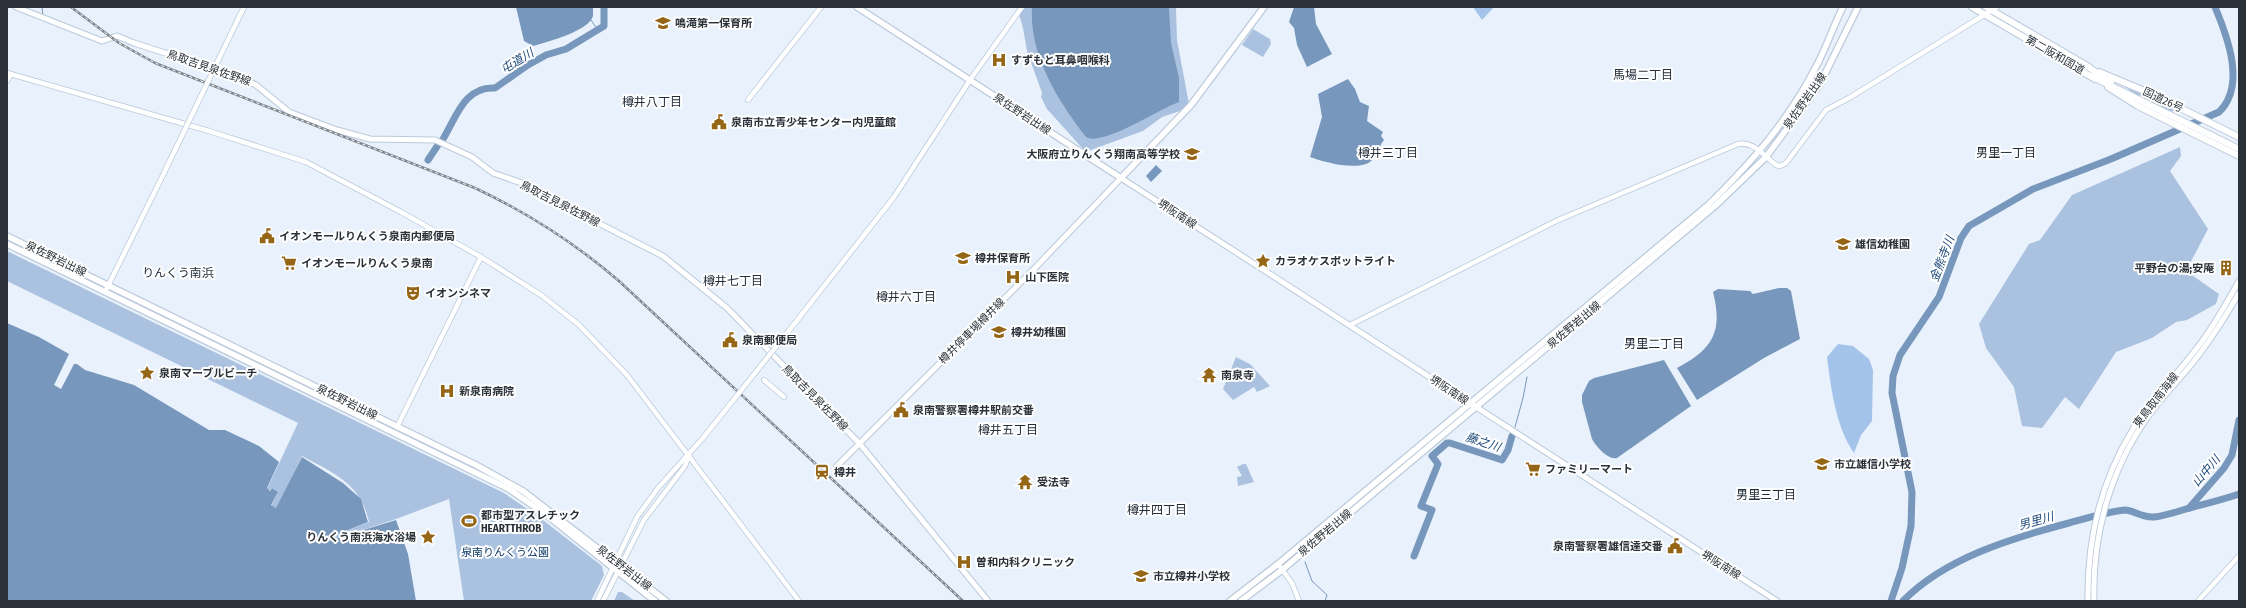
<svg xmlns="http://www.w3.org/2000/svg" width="2246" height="608" font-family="'Fira Sans Condensed','Noto Sans JP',sans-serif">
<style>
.green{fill:#aac2df}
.forest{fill:#a4c3ea}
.water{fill:#7897bc}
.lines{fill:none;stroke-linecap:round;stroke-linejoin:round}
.stream{stroke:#7897bc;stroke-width:1}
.river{stroke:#7897bc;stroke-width:7}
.tertiary-casing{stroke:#bbc9da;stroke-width:6}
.secondary-casing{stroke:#bbc9da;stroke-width:7}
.primary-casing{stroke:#bbc9da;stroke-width:8}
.trunk-casing{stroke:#bbc9da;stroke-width:8}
.motorway-casing{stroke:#bbc9da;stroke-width:8}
.tertiary{stroke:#fff;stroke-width:4.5}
.secondary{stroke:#fff;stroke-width:5}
.primary{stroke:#fff;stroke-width:5.5}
.trunk{stroke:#fff;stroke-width:6}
.motorway{stroke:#fff;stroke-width:6}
.rail-casing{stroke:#7f868e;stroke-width:2.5}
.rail{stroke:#fefefe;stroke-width:1;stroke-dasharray:3;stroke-linecap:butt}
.tertiary-bridge-casing{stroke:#bbc9da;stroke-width:6;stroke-linecap:butt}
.tertiary-bridge{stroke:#fff;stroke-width:4.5}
.labels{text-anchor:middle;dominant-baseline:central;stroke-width:4;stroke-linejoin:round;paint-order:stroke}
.poi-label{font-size:11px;font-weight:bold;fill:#2b3138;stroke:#fefefe;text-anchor:start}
.street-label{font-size:11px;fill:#2b3138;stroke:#fefefe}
.park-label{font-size:11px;fill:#0e3a69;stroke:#fefefe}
.water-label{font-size:12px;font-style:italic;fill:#1f4a7b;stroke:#fefefe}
.neighbourhood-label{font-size:12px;fill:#232e3b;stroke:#fefefe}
</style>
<rect width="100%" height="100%" fill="#e9f2fc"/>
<g class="green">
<polygon points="1017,7 1176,7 1177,40 1189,104 1180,111 1162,117 1143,131 1088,151 1083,149 1047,109 1041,97 1042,93 1027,51 1023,28"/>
<polygon points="1253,29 1270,39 1271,44 1263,57 1242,45"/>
<path d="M 2125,87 L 2141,92 L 2176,111 C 2167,114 2134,94 2125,87 Z"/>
<polygon points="2180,147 2181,156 2170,171 2208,229 2186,271 2219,294 2216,304 2187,320 2176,322 2152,338 2116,352 2079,409 2065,397 2042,428 2022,426 2014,387 1986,348 1979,324 2029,244 2040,240 2072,195"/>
<path d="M 7,251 L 504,493 L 539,517 L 602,566 L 604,575 L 591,601 L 464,601 L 449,499 L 396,519 L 329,541 L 328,538 L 369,522 C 361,484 334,473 302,456 L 277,508 L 271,506 L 278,492 L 272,488 L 270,490 L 267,489 L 298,423 L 7,281 Z"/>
<polygon points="1236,357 1250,364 1270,386 1257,392 1254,387 1233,400 1223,389"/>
<polygon points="1243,464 1246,464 1254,482 1238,486 1237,477 1242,476 1237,467"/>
<polygon points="618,592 622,592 635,601 614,601"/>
</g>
<g class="forest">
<polygon points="1473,7 1494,7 1482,20"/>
<path d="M 1838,344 L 1853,346 L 1869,359 L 1873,370 L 1872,421 L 1861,435 L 1854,453 C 1836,427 1831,389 1827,357 Z"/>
</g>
<g class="water">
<path d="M 516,7 L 593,7 L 593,16 C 589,31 547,42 533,46 L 524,41 Z"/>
<path d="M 1032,7 L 1169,7 L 1171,43 L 1179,78 L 1179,102 C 1159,109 1102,147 1086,137 C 1058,101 1029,55 1032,7 Z"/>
<polygon points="1294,7 1314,7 1316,24 1332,54 1307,67 1297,45 1294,28 1289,22"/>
<path d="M 1348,79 L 1355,89 L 1360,102 L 1369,106 L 1367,121 L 1383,132 L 1381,136 L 1384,140 C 1379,146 1378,153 1373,159 C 1363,173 1323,162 1310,157 L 1322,117 L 1318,94 Z"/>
<polygon points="1156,165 1162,171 1151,182 1146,176"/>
<path d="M 1779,288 L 1787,288 L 1791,291 L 1800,339 L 1764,358 L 1697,400 L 1677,368 C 1713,349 1723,332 1713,292 L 1718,289 L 1750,291 L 1753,294 Z"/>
<polygon points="7,323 39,337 69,354 54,385 61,389 74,364 77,364 85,370 134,385 209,430 225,430 259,446 279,462 267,488 270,491 272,488 278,492 271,505 276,508 302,457 343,483 361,499 368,522 328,538 328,541 396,520 408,554 416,601 7,601"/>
<path d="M 1664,360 L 1691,406 L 1617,458 C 1607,460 1596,446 1592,439 L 1582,402 L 1582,395 L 1589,381 L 1594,378 Z"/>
</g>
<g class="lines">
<g class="stream">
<polyline points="42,7 43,16"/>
<polyline points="591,20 597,29"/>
<polyline points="1515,427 1523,398 1527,377"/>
<polyline points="1305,562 1312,581 1327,595 1325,601"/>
</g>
<g class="river">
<path d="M 443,139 C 456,118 464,86 495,88 L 528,65 L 546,55 L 566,49 L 604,26 L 604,7"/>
<polyline points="428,160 438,145"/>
<polyline points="2189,508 2224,468 2232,455 2239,420"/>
<polyline points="1414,556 1432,510 1421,506 1438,464 1432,456 1447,443 1450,443 1502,460 1508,450 1512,436"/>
<path d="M 1891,601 L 1902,568 L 1911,526 L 1912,492 L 1892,393 L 1893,376 L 1900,355 L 1939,297 L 1961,238 L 1969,226 L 2033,189 L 2111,159 L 2219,112 C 2246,86 2228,38 2215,7"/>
<path d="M 1903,601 C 1945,558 2012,538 2069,523 C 2087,518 2106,512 2125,510 C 2133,510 2142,518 2154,517 C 2165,516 2176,512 2186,509 C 2204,504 2222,500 2239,494"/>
</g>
<g class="tertiary-casing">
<g id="tertiary">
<polyline points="240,15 244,7"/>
<polyline points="7,73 209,131 306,162 401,212 481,257 541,295 578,324 627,375 799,601"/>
<polyline points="7,81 11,74"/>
<polyline points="748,100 821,7"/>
<polyline points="105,292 163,175"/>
<polyline points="795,323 894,197 970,80 1022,7"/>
<path d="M 1350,325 L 1556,221 L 1738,144 C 1754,141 1764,156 1776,165 L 1780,166 L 1786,163 L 1826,110 L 1849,98 L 1997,7"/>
<polyline points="764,380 784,397"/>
<polyline points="397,427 481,257"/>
<polyline points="1278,564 1292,583 1299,601"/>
<polyline points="597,601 637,517 658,488 703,438"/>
<polyline points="603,601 644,520 685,466 689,455"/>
<polyline points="2198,601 2239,556"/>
</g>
</g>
<g class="secondary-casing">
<g id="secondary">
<polyline points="16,7 102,41 117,36 134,43 240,77 256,85 289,112 337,130 370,139 435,140 472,157 493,173 533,187 563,205 663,256 727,308 860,444 988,601"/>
<polyline points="837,466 1034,269 1121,178 1777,601"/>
<path d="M 2088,601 C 2087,541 2101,481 2133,429 C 2151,400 2176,376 2197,348 C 2213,328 2226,304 2239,281"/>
<path d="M 2094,601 C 2092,536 2110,469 2149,415 C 2165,393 2185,374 2201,352 C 2215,333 2227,314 2239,293"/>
</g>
</g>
<g class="primary-casing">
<g id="primary">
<polyline points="857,7 1121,178 1191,105 1264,7"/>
<polyline points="7,236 476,465 523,491 666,601"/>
<polyline points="7,244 509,489 548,516 655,601"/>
<path d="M 1230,601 L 1278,564 L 1708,205 C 1753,161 1789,120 1818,63 C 1827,45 1834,25 1843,7"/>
<polyline points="1241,601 1282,570 1715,206 1766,157 1820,84 1858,7"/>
</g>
</g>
<g class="trunk-casing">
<g id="trunk">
<polyline points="1972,7 2095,79"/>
<polyline points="1986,7 2089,67"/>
<polyline points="2099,72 2154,95 2239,137"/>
<polyline points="2108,87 2138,106 2239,156"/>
</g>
</g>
<g class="motorway-casing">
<g id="motorway">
<polyline points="2085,65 2111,82"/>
<polyline points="2091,76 2239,149"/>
</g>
</g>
<use href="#tertiary" class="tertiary"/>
<use href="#secondary" class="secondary"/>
<use href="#primary" class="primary"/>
<use href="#trunk" class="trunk"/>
<use href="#motorway" class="motorway"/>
<g class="rail-casing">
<path id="rail" d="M 71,7 L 119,43 L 155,63 L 475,188 C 528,213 575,243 619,281 L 963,601"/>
</g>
<use href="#rail" class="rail"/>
<g class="tertiary-bridge-casing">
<g id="tertiary-bridge">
<polyline points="163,175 240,15"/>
<polyline points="703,438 795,323"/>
</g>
</g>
<use href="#tertiary-bridge" class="tertiary-bridge"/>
</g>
<defs>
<g id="school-bare" transform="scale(1.2)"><path d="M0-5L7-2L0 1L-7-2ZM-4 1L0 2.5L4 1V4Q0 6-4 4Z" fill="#966617" stroke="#fefefe" stroke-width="2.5" paint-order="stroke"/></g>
<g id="hospital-bare" transform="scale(1.2)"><path d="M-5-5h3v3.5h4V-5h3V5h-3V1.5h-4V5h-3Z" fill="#966617" stroke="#fefefe" stroke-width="2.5" paint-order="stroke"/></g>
<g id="civic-bare" transform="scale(1.2)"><path d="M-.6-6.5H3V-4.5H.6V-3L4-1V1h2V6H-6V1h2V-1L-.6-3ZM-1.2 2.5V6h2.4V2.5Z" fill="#966617" stroke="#fefefe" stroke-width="2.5" paint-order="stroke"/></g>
<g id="sight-bare" transform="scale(1.2)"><path d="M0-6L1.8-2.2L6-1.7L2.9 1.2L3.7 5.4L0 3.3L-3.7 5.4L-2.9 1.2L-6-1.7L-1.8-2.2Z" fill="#966617" stroke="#fefefe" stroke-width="2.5" paint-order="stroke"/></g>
<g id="supermarket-bare" transform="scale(1.2)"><path d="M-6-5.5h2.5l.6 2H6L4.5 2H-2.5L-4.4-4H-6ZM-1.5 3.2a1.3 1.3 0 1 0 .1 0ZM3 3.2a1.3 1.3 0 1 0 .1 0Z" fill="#966617" stroke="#fefefe" stroke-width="2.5" paint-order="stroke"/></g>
<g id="building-bare" transform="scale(1.2)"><path d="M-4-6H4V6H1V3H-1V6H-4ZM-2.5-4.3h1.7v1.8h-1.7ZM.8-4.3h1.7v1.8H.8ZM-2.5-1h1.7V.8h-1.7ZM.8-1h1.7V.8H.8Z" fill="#966617" stroke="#fefefe" stroke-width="2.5" paint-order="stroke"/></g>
<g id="theatre-bare" transform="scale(1.2)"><path d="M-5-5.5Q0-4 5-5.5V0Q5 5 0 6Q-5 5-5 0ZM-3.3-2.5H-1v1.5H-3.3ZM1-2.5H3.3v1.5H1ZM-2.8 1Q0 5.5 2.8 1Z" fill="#966617" stroke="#fefefe" stroke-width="2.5" paint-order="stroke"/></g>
<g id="temple-bare" transform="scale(1.2)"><path d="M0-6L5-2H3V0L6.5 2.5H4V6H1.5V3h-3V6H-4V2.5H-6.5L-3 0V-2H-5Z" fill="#966617" stroke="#fefefe" stroke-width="2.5" paint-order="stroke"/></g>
<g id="station-bare" transform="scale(1.2)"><path d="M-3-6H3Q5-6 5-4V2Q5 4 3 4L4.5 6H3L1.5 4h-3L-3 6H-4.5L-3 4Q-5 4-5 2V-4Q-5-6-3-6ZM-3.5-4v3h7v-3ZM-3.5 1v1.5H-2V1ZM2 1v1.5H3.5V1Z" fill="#966617" stroke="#fefefe" stroke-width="2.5" paint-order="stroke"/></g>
<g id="stadium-bare" transform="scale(1.2)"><path d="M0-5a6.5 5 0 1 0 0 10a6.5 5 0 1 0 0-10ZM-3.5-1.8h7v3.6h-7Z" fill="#966617" stroke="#fefefe" stroke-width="2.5" paint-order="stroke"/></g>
</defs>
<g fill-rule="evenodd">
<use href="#school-bare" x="663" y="23"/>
<use href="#hospital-bare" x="999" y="60"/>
<use href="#civic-bare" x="719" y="122"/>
<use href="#school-bare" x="1192" y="154"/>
<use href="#civic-bare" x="267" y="236"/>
<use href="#school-bare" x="1843" y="244"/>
<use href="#school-bare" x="963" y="258"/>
<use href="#sight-bare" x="1263" y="261"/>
<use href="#supermarket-bare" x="289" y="263"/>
<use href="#building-bare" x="2226" y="268"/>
<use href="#hospital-bare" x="1013" y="277"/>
<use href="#theatre-bare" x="413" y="293"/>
<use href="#school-bare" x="999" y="332"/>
<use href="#civic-bare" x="730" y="340"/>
<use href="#sight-bare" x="147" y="373"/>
<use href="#temple-bare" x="1209" y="375"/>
<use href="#hospital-bare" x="447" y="391"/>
<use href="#civic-bare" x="901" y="410"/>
<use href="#school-bare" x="1822" y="464"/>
<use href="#supermarket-bare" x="1533" y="469"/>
<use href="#station-bare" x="822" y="472"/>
<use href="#temple-bare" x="1025" y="482"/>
<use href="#stadium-bare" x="469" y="521"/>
<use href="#sight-bare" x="428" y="537"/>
<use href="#civic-bare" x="1675" y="546"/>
<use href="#hospital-bare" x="964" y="562"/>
<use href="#school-bare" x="1141" y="576"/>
</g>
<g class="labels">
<g class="poi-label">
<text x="675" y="23">鳴滝第一保育所</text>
<text x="1011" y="60">すずもと耳鼻咽喉科</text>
<text x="731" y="122">泉南市立青少年センター内児童館</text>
<text x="1180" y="154" text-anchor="end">大阪府立りんくう翔南高等学校</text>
<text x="279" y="236">イオンモールりんくう泉南内郵便局</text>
<text x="1855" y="244">雄信幼稚園</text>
<text x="975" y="258">樽井保育所</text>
<text x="1275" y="261">カラオケスポットライト</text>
<text x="301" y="263">イオンモールりんくう泉南</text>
<text x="2214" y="268" text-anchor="end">平野台の湯;安庵</text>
<text x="1025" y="277">山下医院</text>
<text x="425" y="293">イオンシネマ</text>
<text x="1011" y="332">樽井幼稚園</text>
<text x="742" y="340">泉南郵便局</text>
<text x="159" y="373">泉南マーブルビーチ</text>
<text x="1221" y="375">南泉寺</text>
<text x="459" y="391">新泉南病院</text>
<text x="913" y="410">泉南警察署樽井駅前交番</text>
<text x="1834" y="464">市立雄信小学校</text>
<text x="1545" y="469">ファミリーマート</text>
<text x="834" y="472">樽井</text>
<text x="1037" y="482">受法寺</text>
<text x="481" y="515">都市型アスレチック<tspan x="481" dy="13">HEARTTHROB</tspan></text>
<text x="416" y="537" text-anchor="end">りんくう南浜海水浴場</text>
<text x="1663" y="546" text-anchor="end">泉南警察署雄信達交番</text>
<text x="976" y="562">曽和内科クリニック</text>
<text x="1153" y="576">市立樽井小学校</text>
</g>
<g class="street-label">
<text transform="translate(2055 55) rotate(30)">第二阪和国道</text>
<text transform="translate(209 68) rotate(19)">鳥取吉見泉佐野線</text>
<text transform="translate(2163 100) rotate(25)">国道26号</text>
<text transform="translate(1805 101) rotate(-55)">泉佐野岩出線</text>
<text transform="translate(1022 114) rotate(33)">泉佐野岩出線</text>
<text transform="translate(560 204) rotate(27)">鳥取吉見泉佐野線</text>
<text transform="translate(1177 214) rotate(33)">堺阪南線</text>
<text transform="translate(56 259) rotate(26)">泉佐野岩出線</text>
<text transform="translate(1574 325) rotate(-40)">泉佐野岩出線</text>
<text transform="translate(972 331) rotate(-45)">樽井停車場樽井線</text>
<text transform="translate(1449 390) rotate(33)">堺阪南線</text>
<text transform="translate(815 398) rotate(45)">鳥取吉見泉佐野線</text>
<text transform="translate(2156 400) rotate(-52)">東鳥取南海線</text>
<text transform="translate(347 402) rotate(26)">泉佐野岩出線</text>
<text transform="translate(1325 533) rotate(-40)">泉佐野岩出線</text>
<text transform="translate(1721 565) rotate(32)">堺阪南線</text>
<text transform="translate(624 568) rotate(38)">泉佐野岩出線</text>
</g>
<g class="park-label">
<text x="505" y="552">泉南りんくう公園</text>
</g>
<g class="water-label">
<text transform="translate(517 61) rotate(-31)">屯道川</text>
<text transform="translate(1942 259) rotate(-69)">金熊寺川</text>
<text transform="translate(1483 442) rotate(18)">藤之川</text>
<text transform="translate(2206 471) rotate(-50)">山中川</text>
<text transform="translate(2036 521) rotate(-16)">男里川</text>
</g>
<g class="neighbourhood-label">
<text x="1643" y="75">馬場二丁目</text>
<text x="652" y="102">樽井八丁目</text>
<text x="1388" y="153">樽井三丁目</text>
<text x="2006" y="153">男里一丁目</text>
<text x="178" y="273">りんくう南浜</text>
<text x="733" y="281">樽井七丁目</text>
<text x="906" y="297">樽井六丁目</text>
<text x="1654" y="344">男里二丁目</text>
<text x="1008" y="430">樽井五丁目</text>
<text x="1766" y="495">男里三丁目</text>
<text x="1157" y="510">樽井四丁目</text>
</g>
</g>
<rect width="2246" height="608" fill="none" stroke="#2b3138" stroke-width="16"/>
</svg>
